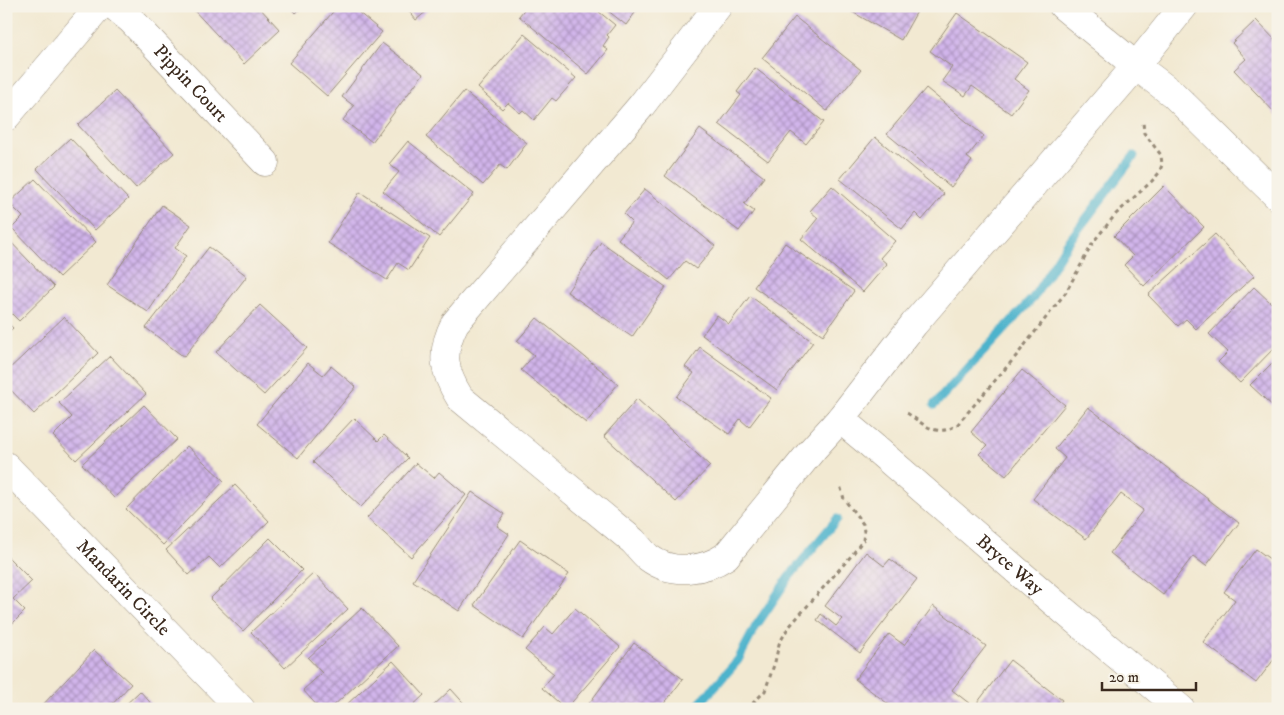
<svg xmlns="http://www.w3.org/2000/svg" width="1284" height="715" font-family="'IM FELL DW Pica',serif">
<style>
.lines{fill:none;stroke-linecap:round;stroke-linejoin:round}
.stream{stroke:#4eb3cc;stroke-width:9}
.building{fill:url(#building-cross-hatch)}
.street-casing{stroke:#968a78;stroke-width:29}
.path{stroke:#968a78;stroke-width:3;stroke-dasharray:4 4;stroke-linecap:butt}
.street{stroke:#fff;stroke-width:28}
.labels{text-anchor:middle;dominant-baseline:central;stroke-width:5;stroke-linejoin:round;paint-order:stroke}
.street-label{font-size:19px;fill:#3b2a1e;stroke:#f7f3e8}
</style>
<defs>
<pattern id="building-cross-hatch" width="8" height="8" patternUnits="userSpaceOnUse" patternTransform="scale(1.25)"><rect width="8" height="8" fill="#d1b5eb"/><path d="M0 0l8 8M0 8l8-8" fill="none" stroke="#ab93be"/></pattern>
</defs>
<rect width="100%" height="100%" fill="#f7f3e8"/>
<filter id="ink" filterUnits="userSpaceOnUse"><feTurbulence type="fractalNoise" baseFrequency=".02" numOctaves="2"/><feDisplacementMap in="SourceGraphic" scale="10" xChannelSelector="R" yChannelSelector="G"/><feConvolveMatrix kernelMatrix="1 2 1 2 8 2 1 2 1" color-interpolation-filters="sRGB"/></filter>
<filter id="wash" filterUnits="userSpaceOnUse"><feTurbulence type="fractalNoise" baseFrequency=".0096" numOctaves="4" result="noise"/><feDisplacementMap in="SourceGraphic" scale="20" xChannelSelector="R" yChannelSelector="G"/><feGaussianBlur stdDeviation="1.12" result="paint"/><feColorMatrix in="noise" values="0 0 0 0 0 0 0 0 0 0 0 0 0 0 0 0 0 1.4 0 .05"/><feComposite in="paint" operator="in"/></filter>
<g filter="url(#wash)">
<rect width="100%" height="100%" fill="#f2e9d2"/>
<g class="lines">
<g class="stream">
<polyline points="934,405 1033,298 1067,244 1134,156"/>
<polyline points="695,709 738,660 756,626 789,577 837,519"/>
</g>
</g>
<g id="blocks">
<g class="building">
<polygon points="190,6 258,6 280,30 244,64"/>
<polygon points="289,6 303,6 295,13"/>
<polygon points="338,6 351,6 382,32 327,96 289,63"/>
<polygon points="405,6 433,6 416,20"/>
<polygon points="527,6 592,6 615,25 607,35 609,37 603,46 608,50 588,74 519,16"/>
<polygon points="602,6 640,6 626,25"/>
<polygon points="842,6 920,6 901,40"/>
<polygon points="957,13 1027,62 1014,79 1029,90 1011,114 972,86 965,96 942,81 952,67 930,51"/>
<polygon points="795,17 861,70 827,111 762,58"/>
<polygon points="1256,20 1278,43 1278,116 1234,70 1246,59 1232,43"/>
<polygon points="524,34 576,78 556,101 552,98 534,120 523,110 520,113 508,103 502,109 478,88"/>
<polygon points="382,43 423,74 372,142 343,120 354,106 342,97"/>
<polygon points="755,68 824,122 806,144 791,132 768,161 719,124 741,95 737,92"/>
<polygon points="926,88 984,136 967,157 972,161 951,187 887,134"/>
<polygon points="115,91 174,153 136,188 78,125"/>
<polygon points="464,91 527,143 507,170 500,165 483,185 426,137"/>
<polygon points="700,129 764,177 744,204 754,211 739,231 665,176"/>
<polygon points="875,137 944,194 922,220 915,213 902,229 840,179"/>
<polygon points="70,138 128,199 95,230 37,169"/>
<polygon points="408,141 474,194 439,237 383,191 399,172 389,164"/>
<polygon points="35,179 96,242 59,277 12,228 23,217 9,203"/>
<polygon points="832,186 895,241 880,258 887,264 863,292 801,239 818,218 810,211"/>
<polygon points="1164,186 1204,227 1144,286 1124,265 1133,256 1114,236"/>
<polygon points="645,189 715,246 696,269 685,261 669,280 618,239 632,222 624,214"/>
<polygon points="360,192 430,238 409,270 398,263 387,280 328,243"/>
<polygon points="162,205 191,225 175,248 186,256 148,312 107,285"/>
<polygon points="1215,234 1254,276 1196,329 1186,319 1178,326 1148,295"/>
<polygon points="6,237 54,287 19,321 6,308"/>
<polygon points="601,242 666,287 632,337 567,292"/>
<polygon points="785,243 854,291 823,335 754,287"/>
<polygon points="209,247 247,276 184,357 146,328"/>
<polygon points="1254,287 1271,303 1278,296 1278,344 1240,383 1218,362 1228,352 1209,334"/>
<polygon points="750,296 813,342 777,390 702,335 717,315 729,324"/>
<polygon points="260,305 307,348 264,395 216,352"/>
<polygon points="64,317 98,353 34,414 6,385 6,372"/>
<polygon points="537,318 618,384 586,423 521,370 534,355 517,341"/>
<polygon points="6,321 13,328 6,335"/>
<polygon points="700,347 771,398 749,427 740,419 729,434 676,397 694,373 685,367"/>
<polygon points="110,356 146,394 76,460 53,436 72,417 59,403"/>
<polygon points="1278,357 1278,411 1250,385"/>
<polygon points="308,363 323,375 331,366 356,387 298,458 257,424"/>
<polygon points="1022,370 1065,405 1006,476 979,454 987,446 971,432"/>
<polygon points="637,399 710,466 676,502 604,436"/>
<polygon points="144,405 177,439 114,498 82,464"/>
<polygon points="1088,407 1239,523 1206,566 1193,556 1163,595 1110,553 1143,510 1121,494 1086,539 1033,499 1065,458 1055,449"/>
<polygon points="354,418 378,441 384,435 408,458 361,507 313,462"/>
<polygon points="187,446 224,481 163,545 126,509"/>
<polygon points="416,463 434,478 439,472 466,495 411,557 367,518"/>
<polygon points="235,485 269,521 220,568 209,557 189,575 166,550"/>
<polygon points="472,492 505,514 497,526 509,534 459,611 413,581"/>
<polygon points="270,538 302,570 243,631 210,599"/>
<polygon points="520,540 569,574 523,639 474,605"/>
<polygon points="1256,549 1278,565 1278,654 1256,683 1203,642 1235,600 1224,592"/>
<polygon points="866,552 884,566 890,559 917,579 860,653 817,620 821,614 836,626 842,619 825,606"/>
<polygon points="8,557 32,581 13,599 25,611 6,630 6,558"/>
<polygon points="314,573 348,609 285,668 251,632"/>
<polygon points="933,606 986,646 952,690 974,707 1010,660 1062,700 1056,709 895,709 855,679 889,634 904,645"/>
<polygon points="362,608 398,646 330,709 320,709 303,690 322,673 308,658"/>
<polygon points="575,608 620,647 566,709 542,688 554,674 525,650 545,627 553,634"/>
<polygon points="634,643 683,679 660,709 585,709"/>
<polygon points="94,650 131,684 108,709 39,709"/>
<polygon points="393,661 424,695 409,709 342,709"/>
<polygon points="451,689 469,709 430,709"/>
<polygon points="140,691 156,709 121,709"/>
</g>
</g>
</g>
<g filter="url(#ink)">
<use href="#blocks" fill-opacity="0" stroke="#968a78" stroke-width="1"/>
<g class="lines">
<g class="street-casing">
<g id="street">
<path id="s1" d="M 114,6 L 131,20 L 265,162"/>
<path d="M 718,6 L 641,106 L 455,323 C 440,352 443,371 460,398 L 633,541 C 638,546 643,553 649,558 C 672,575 704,571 726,556 L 813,449 L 840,419 L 914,324 L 1136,66 L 1184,6"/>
<polyline points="1063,6 1136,66 1173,94 1278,197"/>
<polyline points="6,117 100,6"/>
<path id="s2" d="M 840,419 L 869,443 L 1044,594 L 1181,709"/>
<path id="s3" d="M 6,466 L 241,709"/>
</g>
</g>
<g class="path">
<polyline points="1132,8 1132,6"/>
<path d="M 907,413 C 925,425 936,438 957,425 L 1017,355 L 1066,292 L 1094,241 L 1116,214 L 1152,181 L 1159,173 L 1162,165 L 1161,155 L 1144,133 L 1143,122"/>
<polyline points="747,709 765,691 775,662 779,644 788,628 852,555 863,540 864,532 863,524 844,499 840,485"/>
</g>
<use href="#street" class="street"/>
</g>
</g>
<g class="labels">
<g class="street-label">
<text stroke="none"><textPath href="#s1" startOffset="109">Pippin Court</textPath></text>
<text stroke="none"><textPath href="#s2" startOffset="224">Bryce Way</textPath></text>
<text stroke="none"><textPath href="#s3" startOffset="169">Mandarin Circle</textPath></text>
</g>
</g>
<rect width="1284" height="715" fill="none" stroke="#f7f3e8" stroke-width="25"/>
<path d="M1102 682v8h94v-8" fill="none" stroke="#3b2a1e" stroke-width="2.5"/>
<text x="1109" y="682" font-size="15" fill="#3b2a1e" stroke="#f7f3e8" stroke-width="4" paint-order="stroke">20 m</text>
</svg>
